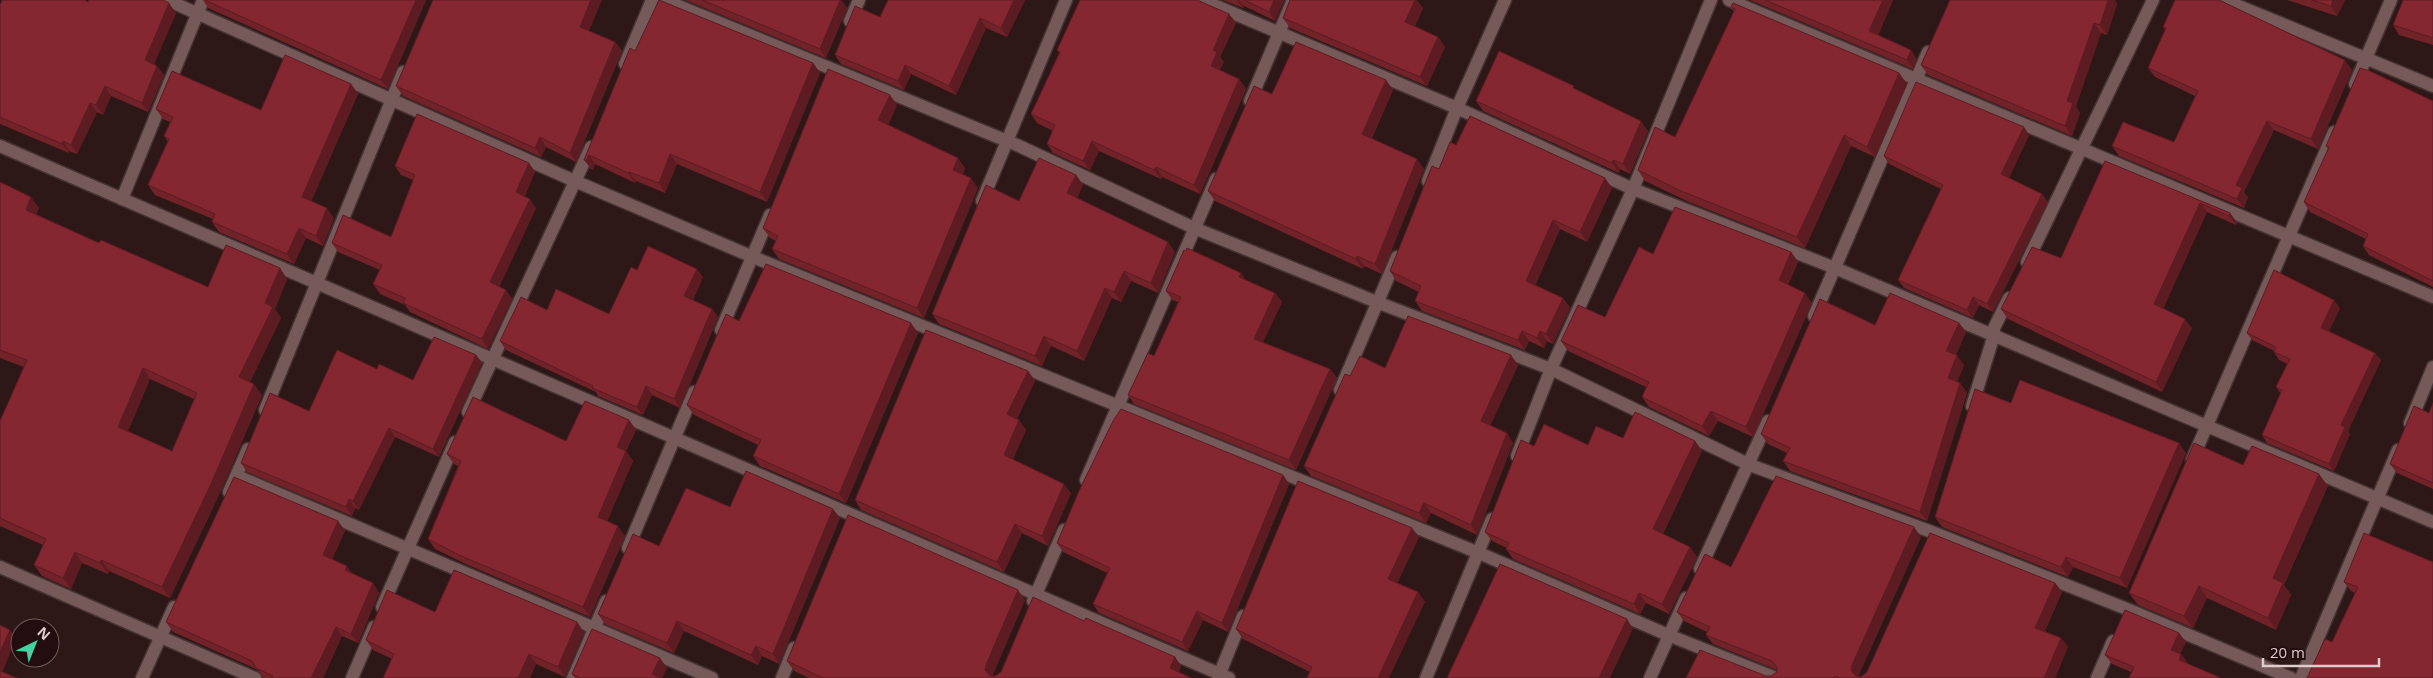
<svg xmlns="http://www.w3.org/2000/svg" width="2433" height="678" font-family="'Open Sans',sans-serif">
<style>
.lines{fill:none;stroke-linecap:round;stroke-linejoin:round}
.minor-casing{stroke:#453334;stroke-width:15}
.minor{stroke:#765959;stroke-width:12}
.wall{fill:#722229;fill-rule:evenodd}
.shaded-wall{fill:#5d1b22}
.building{fill:#852730;stroke:#5d1b22;fill-rule:evenodd}
</style>
<rect width="100%" height="100%" fill="#2e1717"/>
<g class="lines">
<g class="minor-casing">
<g id="minor">
<polyline points="167,0 577,182 753,257 1479,553 1668,635 1776,678"/>
<polyline points="664,0 1017,145 1194,228 1379,303 1551,369 1750,465 1932,532 2127,609 2291,678"/>
<polyline points="1202,0 1457,108 1633,189 1835,268 2433,522"/>
<polyline points="1729,0 2433,297"/>
<polyline points="2224,0 2433,86"/>
<polyline points="850,21 859,0"/>
<polyline points="625,64 652,0"/>
<polyline points="2355,84 2391,0"/>
<polyline points="1250,101 1293,0"/>
<polyline points="0,146 1229,678"/>
<polyline points="1428,181 1457,108 1505,0"/>
<polyline points="122,199 203,0"/>
<polyline points="982,201 1066,0"/>
<polyline points="2027,262 2153,0"/>
<polyline points="1814,316 1928,52"/>
<polyline points="721,330 770,215"/>
<polyline points="1340,390 1397,257"/>
<polyline points="1972,406 1994,335 1994,328 2009,298"/>
<polyline points="265,410 403,72"/>
<polyline points="468,412 591,147"/>
<polyline points="2410,423 2433,367"/>
<polyline points="1517,456 1551,369 1633,189 1711,0"/>
<polyline points="2192,460 2334,132"/>
<polyline points="237,476 712,678"/>
<polyline points="1086,480 1216,179"/>
<polyline points="229,492 248,449"/>
<polyline points="628,548 694,392"/>
<polyline points="0,567 255,678"/>
<polyline points="1700,569 1768,421"/>
<polyline points="1033,601 1064,530"/>
<polyline points="382,607 455,442"/>
<polyline points="142,678 174,607"/>
<polyline points="352,678 374,627"/>
<polyline points="573,678 606,601"/>
<polyline points="782,678 794,648"/>
<polyline points="1218,678 1243,616"/>
<polyline points="1426,678 1492,519"/>
<polyline points="1650,678 1686,598"/>
<polyline points="2097,678 2113,641"/>
<polyline points="2301,678 2398,450"/>
</g>
</g>
<use href="#minor" class="minor"/>
</g>
<g class="wall">
<polygon points="203,0 426,0 388,89 208,8"/>
<polygon points="685,0 841,0 847,8 826,58"/>
<polygon points="888,0 1025,0 1007,37 986,28 956,95 911,74 904,90 841,64 835,55 880,17"/>
<polygon points="1223,0 1284,0 1275,21 1244,6 1243,8"/>
<polygon points="1750,0 1893,0 1878,35 1917,59 1913,69"/>
<polygon points="1950,0 2115,0 2117,4 2107,35 2101,33 2076,106 2080,113 2072,136 1928,75 1921,65"/>
<polygon points="2287,0 2345,0 2337,16"/>
<polygon points="2433,0 2433,45 2399,35 2393,25"/>
<polygon points="88,2 176,13 154,64 157,66 164,75 148,112 111,96 103,115 97,112 77,154 69,151 69,153 0,124 0,5"/>
<polygon points="1731,7 1899,73 1907,84 1875,157 1851,146 1805,248 1689,202 1645,181 1638,170 1675,137 1734,12"/>
<polygon points="1423,8 1415,26 1438,37 1445,47 1427,86 1290,28 1283,18"/>
<polygon points="1229,14 1236,23 1220,57 1224,62 1220,70 1239,79 1246,89 1200,194 1162,177 1161,179 1099,151 1090,170 1053,153 1047,144 1053,131 1037,123 1031,114 1059,53 1057,50"/>
<polygon points="2163,27 2352,70 2318,149 2274,130 2244,192 2248,197 2244,208 2119,156 2112,146 2174,142 2195,96 2155,77 2148,68 2165,30"/>
<polygon points="589,31 615,42 622,51 576,162 546,147 541,157 403,96 396,86"/>
<polygon points="635,51 813,63 820,73 767,202 677,164 665,193 636,181 635,183 595,164 593,170 591,169 584,160"/>
<polygon points="351,84 358,94 311,201 334,218 323,246 306,238 294,264 219,232 212,222 213,219 155,195 148,185 168,142 164,136 170,122 163,119 156,109 261,110"/>
<polygon points="1393,90 1372,138 1424,169 1382,274 1364,266 1363,269 1215,201 1208,191 1272,94"/>
<polygon points="1577,90 1648,131 1630,174 1620,169 1619,173 1483,111 1476,101"/>
<polygon points="2433,101 2433,287 2369,255 2363,246 2366,239 2310,212 2304,202 2328,149 2326,146"/>
<polygon points="897,105 888,125 965,168 963,174 978,188 924,318 779,259 772,249 776,241 770,238 763,228"/>
<polygon points="2029,135 2009,178 2042,194 2048,202 1993,312 1979,305 1973,318 1904,288 1898,280 1941,189 1889,164 1884,156"/>
<polygon points="1456,145 1612,188 1587,242 1560,229 1535,285 1563,298 1570,308 1553,344 1547,341 1544,348 1529,341 1525,350 1422,311 1415,301 1419,292 1396,281 1390,271 1439,169"/>
<polygon points="2105,161 2230,213 2237,223 2236,225 2207,212 2163,308 2192,328 2162,392 2008,319 2001,309 2061,258"/>
<polygon points="529,163 535,172 525,196 536,208 499,287 506,290 512,299 488,349 410,312 405,305 380,294 373,284 380,270 338,252 332,243 391,237 413,180 401,175 395,166"/>
<polygon points="1076,175 1083,185 1077,198 1175,252 1158,293 1131,281 1121,302 1112,298 1084,361 1051,346 1042,366 939,324 932,314 1019,201"/>
<path d="M 0,182 L 39,208 L 36,215 L 99,243 L 208,287 L 287,279 L 275,309 L 281,318 L 250,382 L 262,395 L 219,495 L 170,598 L 109,571 L 108,574 L 82,563 L 71,589 L 42,576 L 34,565 L 43,545 L 0,526 L 0,421 L 24,367 L 0,358 ZM 150,379 L 194,399 L 172,451 L 128,431 Z"/>
<polygon points="1791,252 1798,262 1788,285 1812,303 1753,437 1718,421 1709,436 1649,407 1642,397 1646,387 1568,351 1561,341 1605,317 1653,254"/>
<polygon points="637,270 703,277 693,300 712,309 718,317 680,408 652,395 643,415 598,396 596,392 506,350 500,341 547,310 609,314"/>
<polygon points="1246,280 1275,293 1282,302 1263,342 1330,369 1337,378 1296,470 1134,404 1128,395 1154,356 1178,302 1172,300 1166,291"/>
<polygon points="2340,308 2329,331 2375,353 2381,360 2348,431 2350,434 2334,471 2267,443 2262,435 2281,394 2276,387 2287,364 2279,360 2274,352 2274,351 2252,340 2247,333"/>
<polygon points="739,321 918,333 846,503 760,466 753,456 758,445 694,415 687,405"/>
<polygon points="1959,323 1966,332 1956,355 1964,365 1957,382 1960,383 1967,393 1927,521 1790,471 1783,461 1787,453 1768,444 1761,434 1875,325"/>
<polygon points="476,355 482,363 439,457 395,437 359,510 355,508 352,516 247,472 241,463 309,411 377,369 413,380"/>
<polygon points="1518,365 1490,426 1507,433 1513,443 1477,535 1431,513 1426,523 1311,476 1304,466 1350,376 1385,368"/>
<polygon points="1028,371 1035,381 1017,419 1019,420 1026,430 1013,459 1071,493 1048,546 1022,533 1004,572 861,510 855,500"/>
<polygon points="2011,403 2186,453 2127,588 2073,567 2068,577 1942,527 1935,517"/>
<polygon points="2433,403 2433,489 2397,473 2390,464 2429,413"/>
<polygon points="629,420 636,430 626,451 633,461 607,521 625,536 590,617 468,565 435,549 428,539 458,466 454,464 447,454 566,441"/>
<polygon points="1623,438 1695,441 1702,451 1663,534 1690,547 1697,557 1669,614 1646,603 1640,614 1513,559 1506,549 1507,548 1492,541 1485,532 1588,445"/>
<polygon points="2243,465 2328,486 2284,585 2291,595 2276,630 2207,598 2193,628 2138,605 2129,593"/>
<polygon points="1283,475 1289,484 1228,632 1203,620 1188,651 1099,613 1093,604 1107,573 1063,552 1057,543"/>
<polygon points="730,507 840,518 779,664 762,656 758,665 684,631 674,653 605,624 598,614 659,546"/>
<polygon points="338,521 345,531 332,559 353,574 373,583 379,593 358,643 342,636 323,678 263,678 258,670 173,632 166,622"/>
<polygon points="1419,537 1397,583 1418,592 1425,602 1310,672 1243,639 1236,629"/>
<polygon points="1921,537 1858,676 1861,677 2055,583 2062,592 2045,631 2061,638 2068,647 2055,678 1686,678 1771,676 1777,672 1777,670 1713,644 1706,635 1707,632 1684,621 1677,612 1731,567"/>
<polygon points="2433,562 2332,642 2355,593 2351,591 2344,582"/>
<polygon points="1025,600 992,676 995,676 1084,621 1175,657 1181,666 1179,672 1191,678 809,678 794,671 787,661"/>
<polygon points="435,612 584,632 565,677 536,664 530,678 383,678 392,659 373,650 366,640"/>
<polygon points="2186,642 2180,653 2188,664 2219,677 2220,678 2129,678 2131,672 2112,664 2105,655"/>
<polygon points="667,668 662,678 575,678 572,674"/>
</g>
<g class="shaded-wall">
<polygon points="416,0 426,0 388,89 381,80"/>
<polygon points="591,0 602,0 587,36 580,27"/>
<polygon points="840,0 841,0 847,8 826,58 820,49"/>
<polygon points="1014,0 1025,0 1007,37 1001,28"/>
<polygon points="1237,0 1239,0 1244,6 1243,8"/>
<polygon points="1274,0 1284,0 1275,21 1269,12"/>
<polygon points="1415,0 1417,0 1423,8 1412,32 1405,22"/>
<polygon points="1883,0 1893,0 1876,41 1869,31"/>
<polygon points="2108,0 2115,0 2117,4 2107,35 2100,25"/>
<polygon points="2333,0 2345,0 2337,16 2331,6"/>
<polygon points="169,3 176,13 151,70 145,60"/>
<polygon points="1229,14 1236,23 1220,57 1224,62 1217,76 1211,66 1213,50"/>
<polygon points="980,18 986,28 956,95 949,86"/>
<polygon points="2094,23 2101,33 2076,106 2080,113 2072,136 2065,126 2067,101"/>
<polygon points="1438,37 1445,47 1427,86 1420,77"/>
<polygon points="615,42 622,51 576,162 570,153"/>
<polygon points="1911,50 1917,59 1913,69 1907,60"/>
<polygon points="2345,60 2352,70 2318,149 2311,139"/>
<polygon points="813,63 820,73 767,202 760,192"/>
<polygon points="905,65 911,74 904,90 898,81"/>
<polygon points="157,66 164,75 148,112 142,103"/>
<polygon points="1899,73 1907,84 1875,157 1867,147"/>
<polygon points="1239,79 1246,89 1200,194 1194,185"/>
<polygon points="1386,80 1393,90 1369,143 1362,134"/>
<polygon points="351,84 358,94 309,207 302,197"/>
<polygon points="105,86 111,96 103,115 96,105"/>
<polygon points="890,95 897,105 885,130 878,120"/>
<polygon points="90,103 97,112 77,154 71,145"/>
<polygon points="1641,121 1648,131 1630,174 1623,164"/>
<polygon points="2267,121 2274,130 2244,192 2248,197 2244,208 2237,199 2236,185"/>
<polygon points="2024,127 2029,135 2007,182 2001,174"/>
<polygon points="1844,135 1851,146 1805,248 1797,237"/>
<polygon points="540,137 546,147 541,157 535,148"/>
<polygon points="63,141 69,151 69,153 62,144"/>
<polygon points="1092,141 1099,151 1090,170 1083,161"/>
<polygon points="670,154 677,164 665,193 659,183"/>
<polygon points="589,155 595,164 593,170 586,161"/>
<polygon points="958,158 965,168 960,180 953,170"/>
<polygon points="1417,159 1424,169 1382,274 1375,264"/>
<polygon points="1613,160 1620,169 1619,173 1612,163"/>
<polygon points="529,163 535,172 522,202 516,192"/>
<polygon points="1156,167 1162,177 1161,179 1154,170"/>
<polygon points="629,172 636,181 635,183 628,173"/>
<polygon points="1076,175 1083,185 1074,203 1067,193"/>
<polygon points="971,178 978,188 924,318 917,308"/>
<polygon points="1605,178 1612,188 1587,242 1580,232"/>
<polygon points="2042,194 2048,202 1993,312 1987,304"/>
<polygon points="31,197 39,208 33,221 26,210"/>
<polygon points="530,199 536,208 497,292 490,282"/>
<polygon points="2200,203 2207,212 2161,314 2154,304"/>
<polygon points="327,208 334,218 323,246 316,236"/>
<polygon points="2230,213 2237,223 2236,225 2229,216"/>
<polygon points="1553,220 1560,229 1533,291 1526,281"/>
<polygon points="299,228 306,238 294,264 287,254"/>
<polygon points="1168,242 1175,252 1158,293 1151,283"/>
<polygon points="1791,252 1798,262 1786,290 1779,280"/>
<polygon points="1357,256 1364,266 1363,269 1356,259"/>
<polygon points="280,268 287,279 275,309 281,318 247,388 239,377 265,303"/>
<polygon points="697,269 703,277 690,304 684,296"/>
<polygon points="1124,271 1131,281 1121,302 1114,292"/>
<polygon points="1241,273 1247,282 1239,277"/>
<polygon points="1105,288 1112,298 1084,361 1077,351"/>
<polygon points="506,290 512,299 488,349 482,339"/>
<polygon points="1275,293 1282,302 1260,348 1254,339"/>
<polygon points="1805,293 1812,303 1753,437 1746,427"/>
<polygon points="1973,297 1979,305 1973,318 1967,310"/>
<polygon points="1563,298 1570,308 1553,344 1546,334"/>
<polygon points="2334,300 2340,308 2327,336 2321,328"/>
<polygon points="712,309 718,317 680,408 674,399"/>
<polygon points="2185,319 2192,328 2162,392 2156,382"/>
<polygon points="911,323 918,333 846,503 839,494"/>
<polygon points="1959,323 1966,332 1953,361 1946,351"/>
<polygon points="1522,331 1529,341 1525,350 1518,340"/>
<polygon points="1540,331 1547,341 1544,348 1537,338"/>
<polygon points="1044,336 1051,346 1042,366 1035,356"/>
<polygon points="2375,353 2381,360 2348,431 2350,434 2334,471 2329,464 2341,425"/>
<polygon points="476,355 482,363 439,457 433,449"/>
<polygon points="1511,355 1518,365 1488,431 1481,421"/>
<polygon points="1957,355 1964,365 1955,388 1948,378"/>
<polygon points="143,368 150,379 125,438 118,427"/>
<polygon points="1330,369 1337,378 1296,470 1289,460"/>
<polygon points="1028,371 1035,381 1014,424 1007,414"/>
<polygon points="1960,383 1967,393 1927,521 1920,512"/>
<polygon points="254,384 262,395 219,495 170,598 162,587"/>
<polygon points="646,386 652,395 643,415 637,407"/>
<polygon points="1711,411 1718,421 1709,436 1702,426"/>
<polygon points="629,420 636,430 626,451 633,461 605,527 598,517 617,447"/>
<polygon points="1019,420 1026,430 1010,465 1004,455"/>
<polygon points="389,428 395,437 359,510 353,501"/>
<polygon points="1507,433 1513,443 1477,535 1471,525"/>
<polygon points="1695,441 1702,451 1660,539 1653,529"/>
<polygon points="2179,443 2186,453 2127,588 2120,578"/>
<polygon points="2319,474 2328,486 2284,585 2291,595 2276,630 2268,618 2273,578"/>
<polygon points="1283,475 1289,484 1228,632 1222,623"/>
<polygon points="1064,484 1071,493 1048,546 1042,536"/>
<polygon points="349,499 355,508 352,516 346,507"/>
<polygon points="1424,503 1431,513 1426,523 1419,513"/>
<polygon points="833,509 840,518 779,664 773,654"/>
<polygon points="338,521 345,531 330,564 323,555"/>
<polygon points="1015,524 1022,533 1004,572 997,562"/>
<polygon points="618,526 625,536 590,617 583,607"/>
<polygon points="1914,527 1921,537 1859,675 1858,678 1857,678 1851,670 1852,665"/>
<polygon points="1412,528 1419,537 1395,588 1388,579"/>
<polygon points="1690,547 1697,557 1669,614 1662,604"/>
<polygon points="75,552 82,563 71,589 63,578"/>
<polygon points="2066,557 2073,567 2068,577 2061,567"/>
<polygon points="101,560 109,571 108,574 100,563"/>
<polygon points="347,566 354,576 345,570"/>
<polygon points="373,583 379,593 358,643 351,634"/>
<polygon points="2055,583 2062,592 2042,637 2035,628"/>
<polygon points="2199,586 2207,598 2193,628 2184,616"/>
<polygon points="1018,590 1025,600 993,675 992,678 991,678 985,670 986,665"/>
<polygon points="1418,592 1425,602 1389,678 1378,678"/>
<polygon points="1639,593 1646,603 1640,614 1634,604"/>
<polygon points="1197,611 1203,620 1188,651 1182,642"/>
<polygon points="1627,619 1633,629 1610,678 1599,678"/>
<polygon points="677,621 684,631 674,653 667,643"/>
<polygon points="577,622 584,632 565,677 558,667"/>
<polygon points="336,627 342,636 323,678 311,678"/>
<polygon points="10,630 16,639 0,678 0,652"/>
<polygon points="2179,633 2186,642 2178,659 2171,650"/>
<polygon points="2061,638 2068,647 2055,678 2044,678"/>
<polygon points="756,646 762,656 758,665 751,655"/>
<polygon points="529,654 536,664 530,678 518,678"/>
<polygon points="2181,654 2188,663 2185,670 2179,660"/>
<polygon points="1175,657 1181,666 1176,677 1170,668"/>
<polygon points="660,658 667,668 662,678 655,678 652,674"/>
</g>
<g class="building">
<polygon points="2,0 85,0 88,2 89,0 163,0 169,3 145,60 157,66 142,103 105,86 96,105 90,103 71,145 63,141 62,144 0,117 0,5"/>
<polygon points="205,0 416,0 381,80"/>
<polygon points="433,0 591,0 580,27 615,42 570,153 540,137 535,148 396,86"/>
<polygon points="659,0 813,63 760,192 670,154 659,183 629,172 628,173 589,155 586,161 584,160 630,48 635,51"/>
<polygon points="702,0 840,0 820,49"/>
<polygon points="888,0 1014,0 1001,28 980,18 949,86 905,65 898,81 835,55 855,6 880,17"/>
<polygon points="1080,0 1197,0 1229,14 1213,50 1217,52 1211,66 1239,79 1194,185 1156,167 1154,170 1092,141 1083,161 1047,144 1055,125 1031,114 1060,52 1057,50"/>
<polygon points="1244,0 1274,0 1269,12"/>
<polygon points="1290,0 1415,0 1405,22 1438,37 1420,77 1283,18"/>
<polygon points="1765,0 1883,0 1869,31 1911,50 1907,60"/>
<polygon points="1950,0 2108,0 2100,25 2094,23 2067,101 2073,103 2065,126 1921,65"/>
<polygon points="2175,0 2219,0 2345,60 2311,139 2267,121 2236,185 2242,188 2237,199 2112,146 2123,122 2174,142 2198,91 2148,68 2166,28 2163,27"/>
<polygon points="2311,0 2333,0 2331,6"/>
<polygon points="2403,0 2433,0 2433,38 2393,25"/>
<polygon points="1733,3 1899,73 1867,147 1844,135 1797,237 1681,191 1638,170 1655,127 1675,137 1735,9 1731,7"/>
<polygon points="1296,42 1386,80 1362,134 1417,159 1375,264 1357,256 1356,259 1208,191 1254,86 1272,94"/>
<polygon points="1499,51 1574,86 1573,88 1641,121 1623,164 1613,160 1612,163 1476,101"/>
<polygon points="285,55 351,84 302,197 327,208 316,236 299,228 287,254 212,222 215,214 148,185 169,139 164,136 173,117 156,109 172,71 261,110"/>
<polygon points="2360,68 2370,71 2433,101 2433,281 2363,246 2368,234 2304,202 2329,147 2326,146"/>
<polygon points="828,69 890,95 878,120 958,158 953,170 971,178 917,308 772,249 778,236 763,228"/>
<polygon points="1916,82 2024,127 2001,174 2042,194 1987,304 1973,297 1967,310 1898,280 1943,185 1884,156"/>
<polygon points="417,114 529,163 516,192 530,199 490,282 506,290 482,339 403,303 405,298 373,284 382,265 332,243 343,215 391,237 415,175 395,166"/>
<polygon points="1470,116 1605,178 1580,232 1553,220 1526,281 1563,298 1546,334 1540,331 1537,338 1522,331 1518,340 1415,301 1421,286 1390,271 1432,166 1439,169 1450,142 1456,145"/>
<polygon points="1039,158 1076,175 1067,193 1168,242 1151,283 1124,271 1114,292 1105,288 1077,351 1044,336 1035,356 932,314 986,185 1019,201"/>
<polygon points="2105,161 2230,213 2229,216 2200,203 2154,304 2185,319 2156,382 2001,309 2032,247 2061,258"/>
<path d="M 0,182 L 31,197 L 26,210 L 99,243 L 101,240 L 208,287 L 226,245 L 280,268 L 265,303 L 273,307 L 239,377 L 254,384 L 211,484 L 162,587 L 101,560 L 100,563 L 75,552 L 63,578 L 34,565 L 46,539 L 0,518 L 0,421 L 27,360 L 0,350 ZM 143,368 L 197,393 L 172,451 L 118,427 Z"/>
<polygon points="1675,207 1791,252 1779,280 1805,293 1746,427 1711,411 1702,426 1642,397 1649,382 1561,341 1578,305 1605,317 1639,247 1653,254"/>
<polygon points="648,246 697,269 684,296 712,309 674,399 646,386 637,407 592,388 593,386 500,341 521,297 547,310 556,289 609,314 631,267 637,270"/>
<polygon points="1187,248 1241,273 1239,277 1275,293 1254,339 1330,369 1289,460 1128,395 1148,353 1154,356 1181,297 1166,291 1184,250 1186,251"/>
<polygon points="766,264 911,323 839,494 753,456 761,440 687,405 726,314 739,321"/>
<polygon points="2274,270 2334,300 2321,328 2375,353 2341,425 2345,427 2329,464 2262,435 2282,390 2276,387 2290,359 2274,352 2276,347 2247,333"/>
<polygon points="1890,293 1959,323 1946,351 1957,355 1948,378 1960,383 1920,512 1783,461 1790,448 1761,434 1820,299 1875,325"/>
<polygon points="1408,316 1511,355 1481,421 1507,433 1471,525 1424,503 1419,513 1304,466 1345,374 1350,376 1360,356 1385,368"/>
<polygon points="926,330 1028,371 1007,414 1019,420 1004,455 1064,484 1042,536 1015,524 997,562 855,500"/>
<polygon points="434,337 476,355 433,449 389,428 353,501 349,499 346,507 241,463 270,393 309,411 337,350 377,369 379,364 413,380"/>
<polygon points="2020,380 2179,443 2120,578 2066,557 2061,567 1935,517 1975,389 2011,403"/>
<polygon points="473,397 566,441 585,401 629,420 617,447 626,451 598,517 618,526 583,607 461,556 428,539 461,461 447,454"/>
<polygon points="2433,403 2433,483 2390,464 2414,406 2429,413"/>
<polygon points="1121,409 1283,475 1222,623 1197,611 1182,642 1093,604 1110,568 1057,543 1079,491 1113,421"/>
<polygon points="1635,412 1695,441 1653,529 1690,547 1662,604 1639,593 1634,604 1506,549 1509,543 1485,532 1521,440 1534,446 1544,424 1588,445 1596,426 1623,438"/>
<polygon points="2194,443 2243,465 2252,446 2319,474 2273,578 2283,583 2268,618 2199,586 2184,616 2129,593"/>
<polygon points="746,471 833,509 773,654 756,646 751,655 677,621 667,643 598,614 633,534 659,546 686,488 730,507"/>
<polygon points="1776,476 1914,527 1852,665 1851,670 1856,676 1861,677 1867,672 1930,533 2055,583 2035,628 2061,638 2044,678 1840,678 1835,676 1833,678 1686,678 1700,650 1766,676 1771,676 1777,672 1777,667 1772,661 1706,635 1710,627 1677,612 1705,554 1731,567"/>
<polygon points="234,477 338,521 323,555 347,566 345,570 373,583 351,634 336,627 311,678 271,678 273,676 256,668 252,661 166,622"/>
<polygon points="1298,481 1412,528 1388,579 1418,592 1378,678 1307,678 1312,667 1236,629"/>
<polygon points="848,515 1018,590 986,665 985,670 990,676 995,676 1001,672 1033,597 1084,621 1086,618 1175,657 1170,668 1191,678 823,678 787,661"/>
<polygon points="2364,533 2433,562 2433,678 2307,678 2325,639 2332,642 2358,587 2344,582"/>
<polygon points="1500,564 1627,619 1599,678 1447,678"/>
<polygon points="454,570 577,622 558,667 529,654 518,678 383,678 394,654 366,640 387,590 435,612"/>
<polygon points="2125,610 2179,633 2171,650 2181,654 2179,660 2219,677 2219,678 2129,678 2134,667 2105,655"/>
<polygon points="0,625 10,630 0,652"/>
<polygon points="592,629 660,658 652,674 660,678 581,678 572,674"/>
<polygon points="0,671 17,678 0,678"/>
</g>
<g transform="translate(35 643) rotate(43)"><circle r="24" fill="#240d0e" stroke="#6e5a5a"/>
<path d="M0-4L9 19L0 12L-9 19Z" fill="#42d4a0"/>
<text y="-8" font-size="14" font-weight="bold" text-anchor="middle" fill="#decdcc">N</text>
</g>
<path d="M2263 658v8h116v-8" fill="none" stroke="#decdcc" stroke-width="2.5"/>
<text x="2270" y="658" font-size="15" fill="#decdcc" stroke="#240d0e" stroke-width="4" paint-order="stroke">20 m</text>
</svg>
